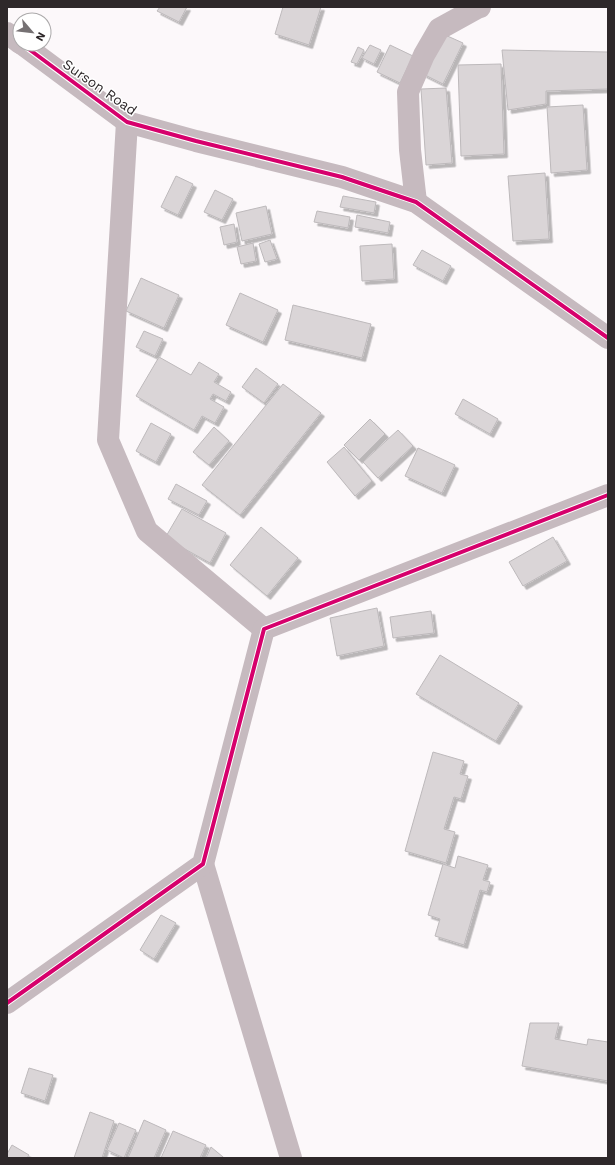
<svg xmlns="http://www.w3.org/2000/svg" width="615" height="1165" font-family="'Work Sans',sans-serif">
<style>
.building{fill:#dad5d7;stroke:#bdb9bb;filter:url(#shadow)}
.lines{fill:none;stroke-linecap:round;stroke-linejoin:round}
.minor{stroke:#c6babf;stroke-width:22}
.cycleway-casing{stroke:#fff;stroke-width:6}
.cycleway{stroke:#d6006c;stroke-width:4}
.labels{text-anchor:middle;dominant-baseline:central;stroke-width:3;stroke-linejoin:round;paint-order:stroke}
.street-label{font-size:14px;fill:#2e282a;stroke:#fff}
</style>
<defs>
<filter id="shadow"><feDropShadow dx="3.5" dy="3.5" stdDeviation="0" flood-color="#0004"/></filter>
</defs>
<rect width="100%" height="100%" fill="#fcf8fa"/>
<g class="building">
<polygon points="160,7 187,7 179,22 157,11"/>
<polygon points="283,7 321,7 309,45 275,34"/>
<polygon points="443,34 463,43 443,84 423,74"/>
<polygon points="370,45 381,50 374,64 362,58"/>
<polygon points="390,45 413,56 400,83 377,72"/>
<polygon points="358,47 364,50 357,64 351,62"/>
<polygon points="502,50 608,52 608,89 546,91 546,104 508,110"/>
<polygon points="501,64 504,154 461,156 458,65"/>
<polygon points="446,88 452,163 426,165 421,89"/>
<polygon points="583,105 587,170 551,173 547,107"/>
<polygon points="545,173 549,239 513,241 508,176"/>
<polygon points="176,176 193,184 178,215 161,207"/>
<polygon points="215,190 233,199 222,220 204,212"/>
<polygon points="343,196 376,202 374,213 340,207"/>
<polygon points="266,206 272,234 242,241 236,213"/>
<polygon points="317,211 350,217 348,228 314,222"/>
<polygon points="357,215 390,222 388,233 355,227"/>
<polygon points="234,224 237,242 224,245 220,227"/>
<polygon points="270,240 277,259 265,262 259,244"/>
<polygon points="253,243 256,261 241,264 237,247"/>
<polygon points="392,244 394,279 362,281 360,246"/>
<polygon points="422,250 451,266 443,281 413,265"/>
<polygon points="141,278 179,295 164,328 126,311"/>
<polygon points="240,293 278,310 263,342 226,325"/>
<polygon points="293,305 371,324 362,358 285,340"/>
<polygon points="144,331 163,339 155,356 136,347"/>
<polygon points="159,357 191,375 199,362 219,374 214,382 231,392 226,401 213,394 210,399 224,407 215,423 202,416 194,430 136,396"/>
<polygon points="256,368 278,384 264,403 242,387"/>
<polygon points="283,384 321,413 240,515 202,485"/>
<polygon points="463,399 498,419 490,434 455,414"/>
<polygon points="370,419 385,434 359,460 344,445"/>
<polygon points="151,423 171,434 156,462 136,451"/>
<polygon points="214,427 229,441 209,465 193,452"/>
<polygon points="398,430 413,446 378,478 363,462"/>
<polygon points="344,447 372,481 355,496 327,462"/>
<polygon points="418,448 455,465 442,493 405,476"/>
<polygon points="176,484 207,501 199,515 168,499"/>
<polygon points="182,509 226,533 210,563 165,538"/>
<polygon points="261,527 298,558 267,596 230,565"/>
<polygon points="553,537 567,561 523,586 509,562"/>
<polygon points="377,608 384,646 337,656 330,618"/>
<polygon points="431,611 434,633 393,638 390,617"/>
<polygon points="440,655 519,703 496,741 416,694"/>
<polygon points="433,752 464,761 460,774 468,776 461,799 454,797 444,829 455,832 446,863 405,851"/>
<polygon points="458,856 488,865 483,880 490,882 487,892 480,890 464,945 435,936 440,919 428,915 443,864 455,868"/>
<polygon points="161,915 176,923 154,959 140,950"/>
<polygon points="530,1023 559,1023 555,1039 587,1045 588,1039 608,1042 608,1081 522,1066"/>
<polygon points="29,1068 53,1075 45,1101 21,1093"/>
<polygon points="90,1112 114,1121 102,1158 74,1158"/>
<polygon points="144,1120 166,1130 154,1158 128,1158"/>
<polygon points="119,1123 136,1130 124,1158 107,1150"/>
<polygon points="173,1131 206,1145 200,1158 161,1158"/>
<polygon points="12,1145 29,1155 27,1158 7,1158 7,1154"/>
<polygon points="211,1147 223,1157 222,1158 206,1158"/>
</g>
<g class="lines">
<g class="minor">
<polyline points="7,33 20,43"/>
<polyline points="22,44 127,122 196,141 342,177 416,202 608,338"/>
<polyline points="127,122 108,440 147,531 264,629"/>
<polyline points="416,202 410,150 408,92 424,55 439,29 477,8 480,7"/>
<polyline points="203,864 291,1158"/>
<polyline points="7,1003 203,864 264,629 608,495"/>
</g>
<g class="cycleway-casing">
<g id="cycleway">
<polyline points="22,44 127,122 196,141 342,177 416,202 608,338"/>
<polyline points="7,1003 203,864 264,629 608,495"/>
</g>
</g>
<use href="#cycleway" class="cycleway"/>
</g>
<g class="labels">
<g class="street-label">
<text transform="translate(100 87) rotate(35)">Surson Road</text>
</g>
</g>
<rect width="615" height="1165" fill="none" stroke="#2e282a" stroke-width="16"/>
<g transform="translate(32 32) rotate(118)"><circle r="19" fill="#ffffff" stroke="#aba9aa"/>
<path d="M0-3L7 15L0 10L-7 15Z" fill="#767173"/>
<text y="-6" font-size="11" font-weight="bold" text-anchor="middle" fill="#2e282a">N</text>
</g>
</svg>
